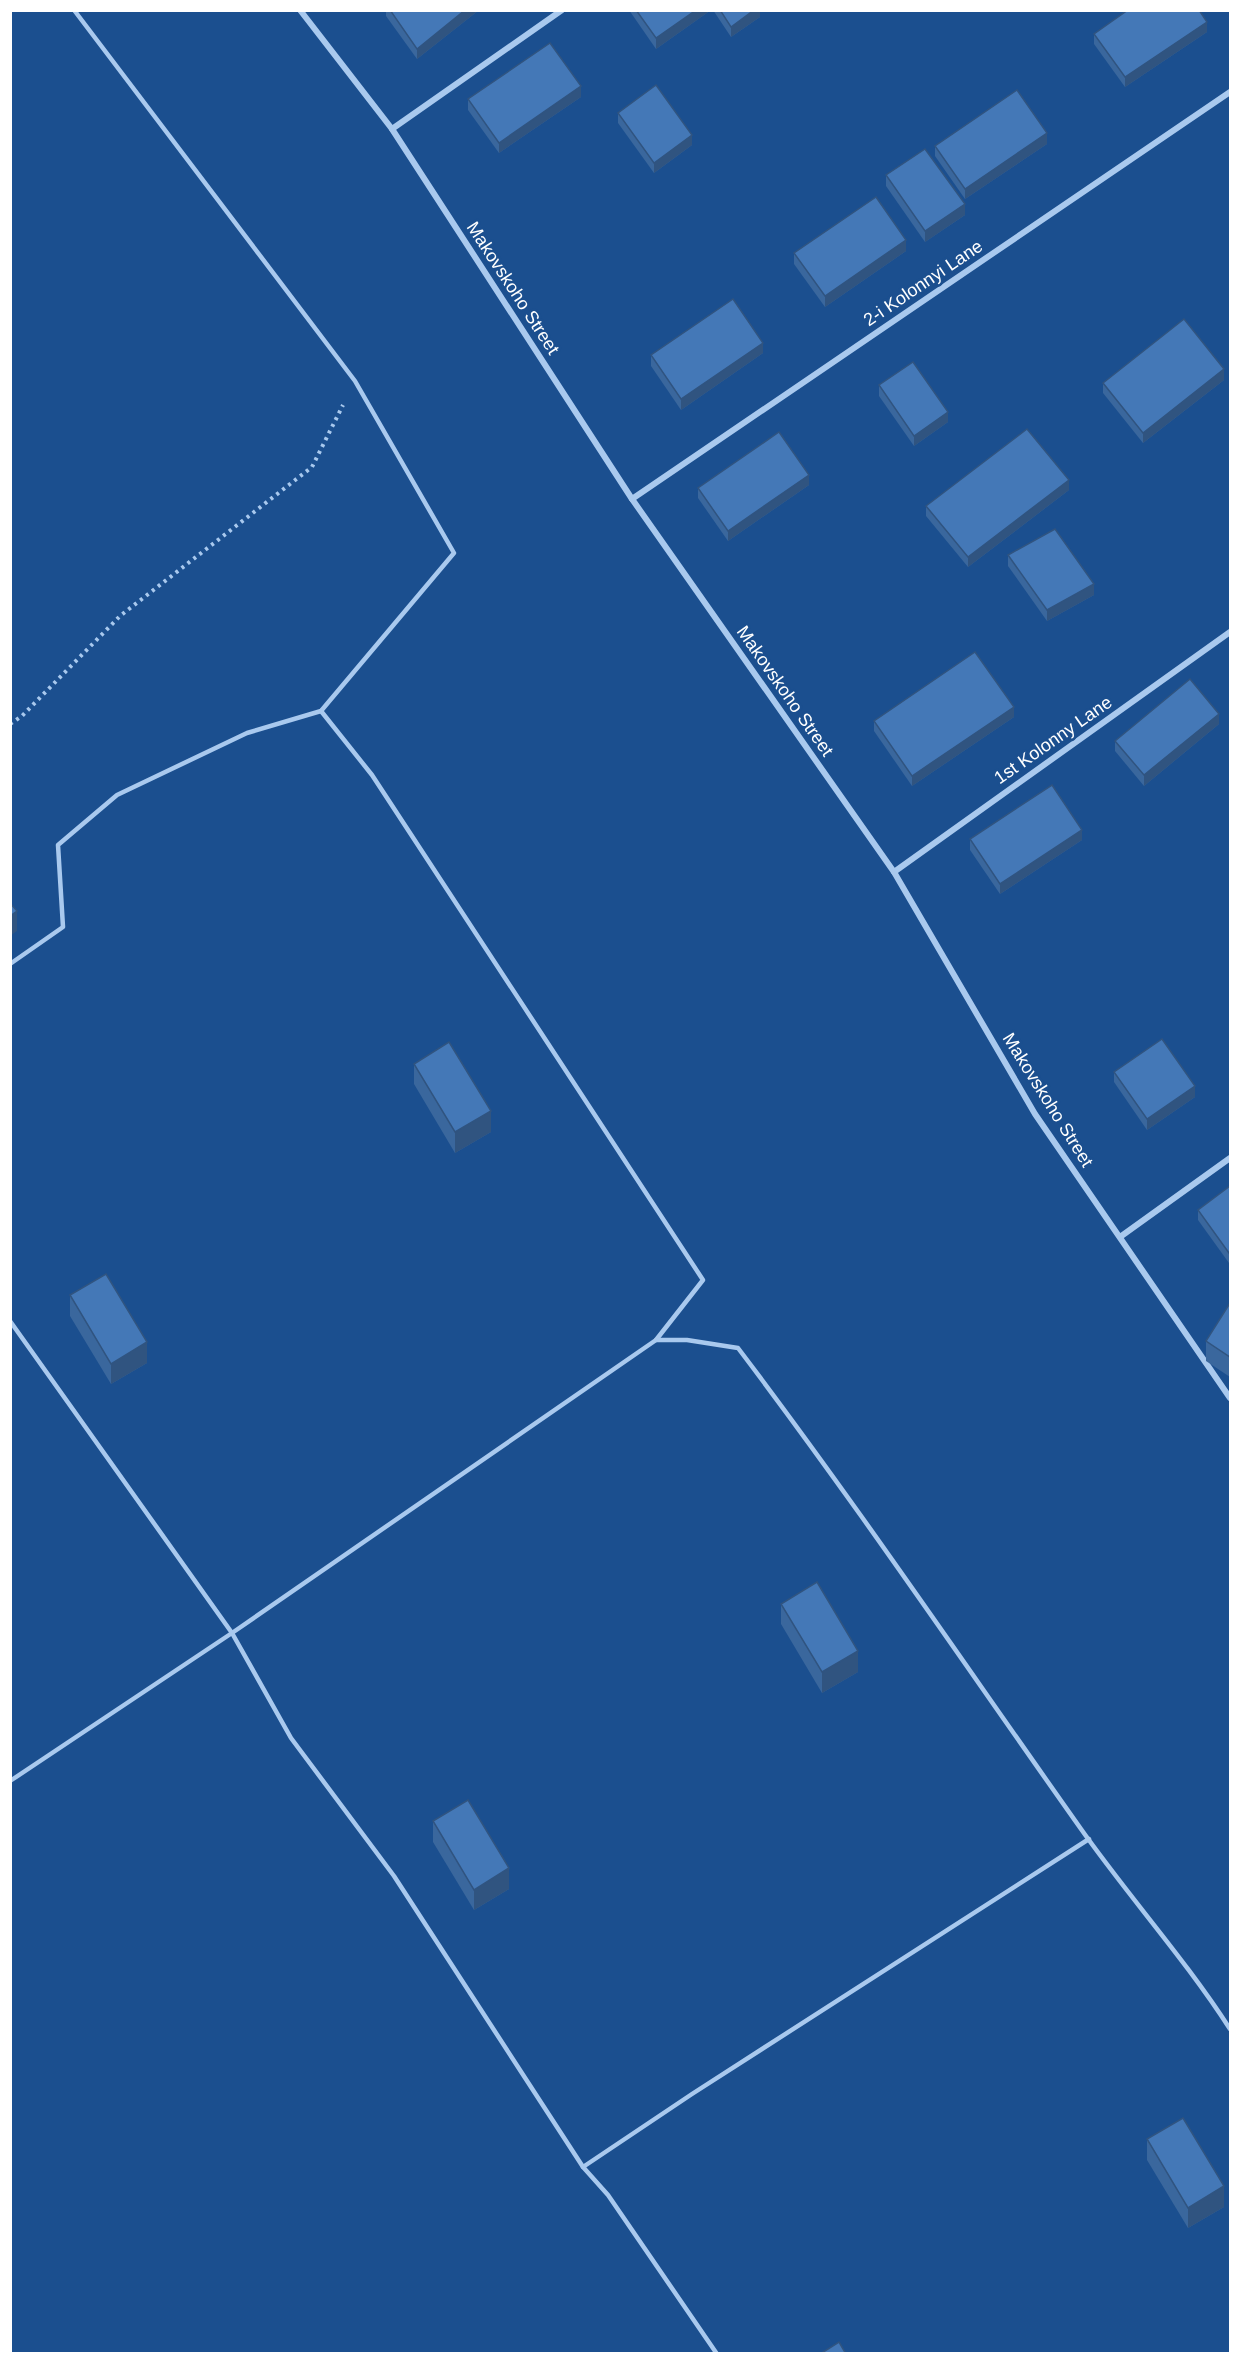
<svg xmlns="http://www.w3.org/2000/svg" width="1241" height="2364" font-family="Arial,sans-serif">
<style>
.lines{fill:none;stroke-linecap:round;stroke-linejoin:round}
.path{stroke:#a9c9ee;stroke-width:4;stroke-dasharray:3 4.5;stroke-linecap:butt}
.service{stroke:#a9c9ee;stroke-width:4.5}
.minor{stroke:#a9c9ee;stroke-width:6}
.wall{fill:#3a679d}
.shaded-wall{fill:#305480}
.building{fill:#4478b7;stroke:#305480;stroke-width:1.5}
.labels{text-anchor:middle;dominant-baseline:central;stroke-width:5;stroke-linejoin:round;paint-order:stroke}
.street-label{font-size:18px;fill:#fff;stroke:#1b4f8f}
</style>
<rect width="100%" height="100%" fill="#1b4f8f"/>
<g class="lines">
<polyline class="path" points="10,724 22,716 120,616 312,467 343,405"/>
<g class="service">
<polyline points="10,964 63,927 58,845 117,795 247,733 321,711 454,553 355,381 74,10"/>
<polyline points="10,1321 232,1633 291,1738 394,1876 583,2167 608,2195 717,2354"/>
<path d="M 656,1340 L 687,1340 L 738,1348 C 857,1505 967,1668 1081,1829 C 1129,1897 1185,1959 1230,2029"/>
<polyline points="10,1781 232,1633 656,1340 703,1280 372,775 321,711"/>
<polyline points="583,2167 692,2094 1089,1839"/>
</g>
<g class="minor">
<polyline points="300,10 392,129 632,499 894,872 1035,1114 1230,1398"/>
<polyline points="392,129 562,10"/>
<polyline points="632,499 1230,92"/>
<polyline points="894,872 1230,632"/>
<polyline points="1120,1237 1230,1158"/>
</g>
</g>
<g class="wall">
<polygon points="386,10 479,10 417,59 386,16"/>
<polygon points="629,10 711,10 656,49"/>
<polygon points="713,10 760,10 760,17 731,37"/>
<polygon points="1207,32 1125,87 1094,44 1094,34"/>
<polygon points="581,97 499,153 468,110 468,99"/>
<polygon points="618,113 692,145 654,173 618,123"/>
<polygon points="1047,144 965,199 935,156 935,146"/>
<polygon points="886,175 965,215 925,242 886,186"/>
<polygon points="906,251 825,307 794,264 794,253"/>
<polygon points="763,353 681,410 651,366 651,355"/>
<polygon points="1224,380 1143,443 1103,393 1103,383"/>
<polygon points="879,385 948,422 914,446 879,396"/>
<polygon points="809,485 728,541 698,498 698,488"/>
<polygon points="1069,490 968,567 926,516 926,506"/>
<polygon points="1008,555 1094,595 1047,621 1008,566"/>
<polygon points="1014,717 912,786 874,731 874,721"/>
<polygon points="1219,724 1144,786 1115,751 1115,741"/>
<polygon points="970,839 1082,840 1000,894 970,850"/>
<polygon points="414,1064 491,1132 455,1153 414,1084"/>
<polygon points="1114,1072 1195,1097 1147,1130 1114,1082"/>
<polygon points="1230,1186 1229,1263 1198,1220 1198,1210"/>
<polygon points="70,1295 147,1363 111,1384 70,1316"/>
<polygon points="1230,1303 1230,1377 1206,1361 1206,1341"/>
<polygon points="781,1604 858,1672 822,1693 781,1624"/>
<polygon points="433,1821 509,1889 474,1910 433,1842"/>
<polygon points="1147,2139 1224,2207 1188,2228 1147,2160"/>
</g>
<g class="shaded-wall">
<polygon points="465,10 479,10 417,59 417,49"/>
<polygon points="696,10 711,10 656,49 656,38"/>
<polygon points="754,10 760,10 760,17 731,37 731,27"/>
<polygon points="1207,22 1207,32 1125,87 1125,77"/>
<polygon points="581,86 581,97 499,153 499,143"/>
<polygon points="1047,133 1047,144 965,199 965,189"/>
<polygon points="692,135 692,145 654,173 654,163"/>
<polygon points="965,204 965,215 925,242 925,231"/>
<polygon points="906,240 906,251 825,307 825,296"/>
<polygon points="763,343 763,353 681,410 681,399"/>
<polygon points="1224,369 1224,380 1143,443 1143,433"/>
<polygon points="948,412 948,422 914,446 914,436"/>
<polygon points="809,475 809,485 728,541 728,531"/>
<polygon points="1069,480 1069,490 968,567 968,557"/>
<polygon points="1094,584 1094,595 1047,621 1047,610"/>
<polygon points="1014,707 1014,717 912,786 912,776"/>
<polygon points="1219,714 1219,724 1144,786 1144,775"/>
<polygon points="1082,830 1082,840 1000,894 1000,884"/>
<polygon points="17,911 17,931 10,936 10,916"/>
<polygon points="1195,1086 1195,1097 1147,1130 1147,1119"/>
<polygon points="491,1111 491,1132 455,1153 455,1132"/>
<polygon points="1230,1252 1230,1262 1229,1263 1229,1253"/>
<polygon points="147,1342 147,1363 111,1384 111,1364"/>
<polygon points="858,1651 858,1672 822,1693 822,1672"/>
<polygon points="509,1868 509,1889 474,1910 474,1890"/>
<polygon points="1224,2186 1224,2207 1188,2228 1188,2208"/>
</g>
<g class="building">
<polygon points="390,10 465,10 417,49"/>
<polygon points="636,10 696,10 656,38"/>
<polygon points="720,10 754,10 731,27"/>
<polygon points="1128,10 1199,10 1207,22 1125,77 1094,34"/>
<polygon points="550,43 581,86 499,143 468,99"/>
<polygon points="656,85 692,135 654,163 618,113"/>
<polygon points="1017,90 1047,133 965,189 935,146"/>
<polygon points="925,149 965,204 925,231 886,175"/>
<polygon points="876,197 906,240 825,296 794,253"/>
<polygon points="733,299 763,343 681,399 651,355"/>
<polygon points="1184,319 1224,369 1143,433 1103,383"/>
<polygon points="913,362 948,412 914,436 879,385"/>
<polygon points="1027,429 1069,480 968,557 926,506"/>
<polygon points="779,432 809,475 728,531 698,488"/>
<polygon points="1055,529 1094,584 1047,610 1008,555"/>
<polygon points="975,652 1014,707 912,776 874,721"/>
<polygon points="1190,679 1219,714 1144,775 1115,741"/>
<polygon points="1052,785 1082,830 1000,884 970,839"/>
<polygon points="10,903 17,911 10,916"/>
<polygon points="1162,1039 1195,1086 1147,1119 1114,1072"/>
<polygon points="449,1042 491,1111 455,1132 414,1064"/>
<polygon points="1230,1186 1230,1252 1229,1253 1198,1210"/>
<polygon points="106,1274 147,1342 111,1364 70,1295"/>
<polygon points="1230,1303 1230,1357 1206,1341"/>
<polygon points="817,1582 858,1651 822,1672 781,1604"/>
<polygon points="468,1800 509,1868 474,1890 433,1821"/>
<polygon points="1183,2118 1224,2186 1188,2208 1147,2139"/>
<polygon points="839,2342 846,2354 820,2354"/>
</g>
<g class="labels">
<g class="street-label">
<text transform="translate(923 283) rotate(-34)">2-i Kolonnyi Lane</text>
<text transform="translate(513 288) rotate(57)">Makovskoho Street</text>
<text transform="translate(785 691) rotate(55)">Makovskoho Street</text>
<text transform="translate(1053 740) rotate(-35)">1st Kolonny Lane</text>
<text transform="translate(1048 1100) rotate(58)">Makovskoho Street</text>
</g>
</g>
<rect width="1241" height="2364" fill="none" stroke="#ffffff" stroke-width="24"/>
</svg>
